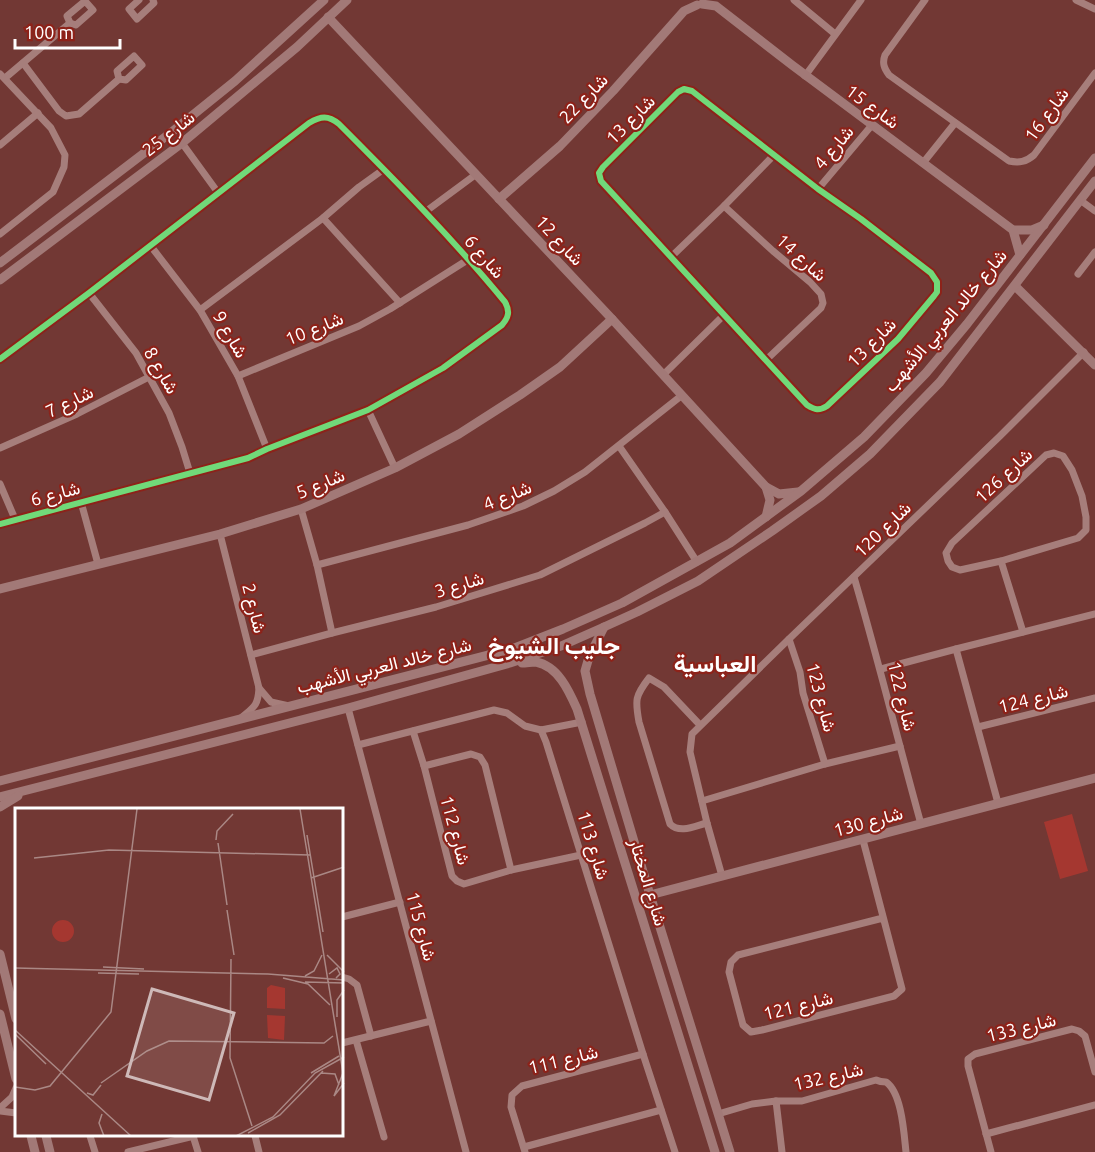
<svg xmlns="http://www.w3.org/2000/svg" width="1095" height="1152" font-family="Ubuntu,Vazirmatn,sans-serif">
<style>
.green{fill:#a53730}
.lines{fill:none;stroke-linecap:round;stroke-linejoin:round}
.street{stroke:#a67e7b;stroke-width:7}
.secondary{stroke:#a27977;stroke-width:9}
.cycleway-casing{stroke:#8d2219;stroke-width:10}
.cycleway{stroke:#71d979;stroke-width:6}
.labels{text-anchor:middle;dominant-baseline:central;stroke-width:4.5;stroke-linejoin:round;paint-order:stroke}
.street-label{font-size:18px;fill:#fff;stroke:#8d2219}
.district-label{font-size:24px;font-weight:bold;fill:#fff;stroke:#8d2219}
.inset-road{fill:none;stroke:#aa8885;stroke-width:1.5}
.view{fill:#ceb9b8;fill-opacity:0.15;stroke:#ceb9b8;stroke-width:3}
.inset-edge{fill:none;stroke:#fff;stroke-width:3}
</style>
<rect width="100%" height="100%" fill="#723834"/>
<polygon class="green" points="1072,814 1088,871 1060,879 1044,822"/>
<g class="lines">
<g class="street">
<polyline points="139,0 129,9 137,19 154,3 153,0"/>
<polyline points="794,0 835,34"/>
<path d="M 925,0 L 885,55 C 882,63 884,68 889,75 L 1009,161 C 1019,163 1026,162 1034,155 L 1095,73"/>
<polyline points="1076,0 1095,9"/>
<polygon points="85,1 93,10 76,25 70,23 67,16"/>
<polygon points="134,56 142,65 126,80 119,79 117,71"/>
<polyline points="23,63 59,111 66,116 79,114 119,79"/>
<polyline points="0,74 51,128 65,155 64,167 53,192 0,234"/>
<polyline points="805,76 861,0"/>
<polyline points="5,78 70,23"/>
<path d="M 684,89 L 692,91 L 818,189 L 861,219 L 931,273 L 937,282 L 937,292 L 934,296 L 898,339 L 827,406 C 819,411 815,410 807,405 L 601,181 L 599,173 L 603,167 L 678,92 Z"/>
<polyline points="182,143 219,194"/>
<polyline points="0,145 38,113"/>
<polyline points="923,163 955,123"/>
<polyline points="818,189 872,125"/>
<polyline points="1080,200 1095,211"/>
<polyline points="724,206 773,251 810,282 821,294 823,303 821,308 766,360"/>
<polyline points="425,212 475,175"/>
<polyline points="323,218 400,303"/>
<polyline points="150,245 200,310 238,376 267,449"/>
<polyline points="671,257 724,206 774,155"/>
<polyline points="1078,274 1095,252"/>
<polyline points="89,293 136,353 169,413 182,447 190,473"/>
<polyline points="200,310 323,218 359,187 384,169"/>
<path d="M 0,359 L 89,293 L 309,123 C 321,116 328,115 339,124 C 396,181 453,239 505,302 C 510,311 509,317 502,325 L 443,368 L 368,410 L 267,449 L 248,458 L 0,524"/>
<polyline points="663,375 724,315"/>
<polyline points="238,376 359,326 390,309 469,259"/>
<polyline points="368,410 395,468"/>
<polyline points="619,446 665,512 697,562"/>
<polyline points="0,448 77,414 149,377"/>
<polygon points="1054,453 1063,456 1072,470 1082,496 1086,517 1086,530 1078,538 1001,561 960,570 952,567 948,561 946,553 952,543 1046,455"/>
<polyline points="0,484 15,519"/>
<polyline points="81,502 98,564"/>
<polyline points="301,509 317,565 332,633"/>
<path d="M 220,534 L 259,688 C 258,706 254,707 241,718"/>
<polyline points="1001,561 1023,632"/>
<polyline points="317,565 468,525 523,506 554,491 585,472 681,396"/>
<path d="M 854,577 C 878,659 898,741 921,824"/>
<polyline points="789,639 800,672 803,693 825,764"/>
<polyline points="956,649 998,803"/>
<polyline points="251,655 332,633 436,607 540,575 645,523 665,512"/>
<polyline points="881,669 956,649 1095,614"/>
<polyline points="259,688 271,702 289,706"/>
<polyline points="348,708 466,1152"/>
<path d="M 700,725 L 664,687 L 649,678 C 635,696 635,700 639,722 L 670,824 C 680,834 695,826 707,823"/>
<polyline points="978,727 1095,698"/>
<polyline points="541,730 546,742 643,1054 675,1152"/>
<polyline points="413,731 424,766 452,876 457,881 464,884 511,870 581,855"/>
<polyline points="358,745 494,710 507,713 525,726 541,730 582,722"/>
<polyline points="424,766 471,754 480,757 485,765 511,870"/>
<polyline points="702,801 825,764 900,746"/>
<polyline points="863,840 902,989 894,996 762,1030 751,1032 743,1025 729,972 731,962 738,955 883,918"/>
<polyline points="722,876 707,823 690,752 692,734 789,639 1000,436 1084,352"/>
<polyline points="342,917 400,902"/>
<polyline points="342,977 349,979 357,985 371,1036"/>
<polyline points="356,1040 384,1137"/>
<polyline points="342,1043 431,1021"/>
<polyline points="0,1108 12,1097 16,1088"/>
<polyline points="0,1111 16,1113"/>
<polyline points="718,1114 752,1104 776,1101"/>
<polyline points="986,1134 1095,1105"/>
<polyline points="90,1136 95,1152"/>
<polyline points="193,1136 198,1152"/>
<polyline points="255,1136 259,1152"/>
<polyline points="524,1147 661,1110"/>
<polyline points="128,1152 194,1136"/>
<polyline points="525,1152 511,1107 512,1095 522,1086 643,1054"/>
<path d="M 782,1152 L 776,1101 L 802,1101 L 876,1080 C 878,1081 884,1082 886,1082 C 902,1093 904,1134 906,1152"/>
<polyline points="991,1152 968,1066 968,1059 975,1054 1072,1029 1079,1031 1085,1036 1095,1072"/>
</g>
<g class="secondary">
<polyline points="702,4 716,6 792,65 1013,230 1032,230 1044,225"/>
<polyline points="328,17 612,319 766,487 779,494 798,492"/>
<polyline points="499,199 560,146 613,91 684,11 697,5"/>
<polyline points="1013,230 1020,255"/>
<polyline points="0,263 173,131 235,81 324,0"/>
<polyline points="0,280 182,143 297,47 347,0"/>
<polyline points="1015,286 1095,365"/>
<polyline points="766,517 770,500 766,487"/>
<polyline points="0,589 220,534 301,509 395,468 459,434 520,395 560,367 612,319"/>
<polyline points="604,627 589,657 585,671 590,694 650,895 730,1152"/>
<path d="M 522,663 C 526,663 532,662 536,662 C 558,666 569,691 577,709 L 715,1152"/>
<polyline points="0,781 512,649 563,629 622,603 730,543 801,491 864,437 926,373 967,324 1095,158"/>
<polyline points="0,797 348,708 510,663 561,646 604,627 637,612 698,581 772,531 821,496 870,454 940,382 1095,181"/>
<polyline points="0,807 18,796"/>
<polyline points="650,895 1095,778"/>
<polyline points="0,954 16,1019"/>
<polyline points="0,1014 16,1079"/>
<polyline points="31,1136 35,1152"/>
<polyline points="46,1136 50,1152"/>
</g>
<g class="cycleway-casing">
<g id="cycleway">
<path d="M 684,89 L 692,91 L 818,189 L 861,219 L 931,273 L 937,282 L 937,292 L 934,296 L 898,339 L 827,406 C 819,411 815,410 807,405 L 601,181 L 599,173 L 603,167 L 678,92 Z"/>
<path d="M 0,359 L 89,293 L 309,123 C 321,116 328,115 339,124 C 396,181 453,239 505,302 C 510,311 509,317 502,325 L 443,368 L 368,410 L 267,449 L 248,458 L 0,524"/>
</g>
</g>
<use href="#cycleway" class="cycleway"/>
</g>
<g class="labels">
<g class="street-label">
<text transform="translate(583 98) rotate(-46)">شارع 22</text>
<text transform="translate(873 106) rotate(36)">شارع 15</text>
<text transform="translate(1046 114) rotate(-54)">شارع 16</text>
<text transform="translate(630 119) rotate(-45)">شارع 13</text>
<text transform="translate(168 133) rotate(-38)">شارع 25</text>
<text transform="translate(833 147) rotate(-50)">4 شارع</text>
<text transform="translate(560 240) rotate(47)">شارع 12</text>
<text transform="translate(485 256) rotate(49)">شارع 6</text>
<text transform="translate(802 257) rotate(42)">14 شارع</text>
<text transform="translate(945 320) rotate(-50)">شارع خالد العربي الأشهب</text>
<text transform="translate(314 328) rotate(-22)">شارع 10</text>
<text transform="translate(231 334) rotate(60)">شارع 9</text>
<text transform="translate(871 342) rotate(-45)">13 شارع</text>
<text transform="translate(162 370) rotate(60)">شارع 8</text>
<text transform="translate(69 401) rotate(-26)">شارع 7</text>
<text transform="translate(1003 475) rotate(-43)">شارع 126</text>
<text transform="translate(320 483) rotate(-23)">شارع 5</text>
<text transform="translate(55 493) rotate(-15)">شارع 6</text>
<text transform="translate(507 495) rotate(-22)">شارع 4</text>
<text transform="translate(882 529) rotate(-44)">شارع 120</text>
<text transform="translate(459 584) rotate(-17)">شارع 3</text>
<text transform="translate(255 608) rotate(76)">شارع 2</text>
<text transform="translate(384 665) rotate(-14)">شارع خالد العربي الأشهب</text>
<text transform="translate(903 696) rotate(76)">شارع 122</text>
<text transform="translate(822 697) rotate(75)">شارع 123</text>
<text transform="translate(1033 698) rotate(-14)">شارع 124</text>
<text transform="translate(868 821) rotate(-15)">شارع 130</text>
<text transform="translate(456 830) rotate(75)">شارع 112</text>
<text transform="translate(594 845) rotate(73)">شارع 113</text>
<text transform="translate(649 882) rotate(73)">شارع المختار</text>
<text transform="translate(422 926) rotate(75)">شارع 115</text>
<text transform="translate(798 1005) rotate(-14)">شارع 121</text>
<text transform="translate(1021 1027) rotate(-14)">شارع 133</text>
<text transform="translate(563 1059) rotate(-14)">شارع 111</text>
<text transform="translate(828 1076) rotate(-13)">شارع 132</text>
</g>
<g class="district-label">
<text x="554" y="645">جليب الشيوخ</text>
<text x="715" y="663">العباسية</text>
</g>
</g>
<g transform="translate(15 808)">
<rect width="328" height="328" fill="#723834"/>
<path d="M37 123a11 11 0 1 1 22 0a11 11 0 1 1-22 0ZM 256,177 L 270,180 L 270,201 L 252,200 L 252,180 ZM 252,207 L 270,208 L 269,232 L 253,230 Z" fill="#a53730"/>
<path class="inset-road" d="M 285,1 L 328,265 L 319,288 L 329,275M 292,27 L 308,124M 201,32 L 202,23 L 218,6M 203,35 L 212,97M 19,50 L 94,42 L 295,47M 296,70 L 329,59M 212,102 L 219,147M 312,147 L 329,164M 216,151 L 215,250 L 237,318M 88,159 L 129,161M 0,160 L 253,166 L 329,172M 83,165 L 124,166M 314,166 L 322,160 L 325,166 L 321,170M 290,168 L 299,163 L 307,147M 268,170 L 293,176 L 315,197M 290,174 L 329,175M 322,209 L 322,192 L 329,182M 0,222 L 116,328M 0,226 L 31,256M 296,265 L 324,248M 306,265 L 320,266 L 324,277M 86,275 L 132,243 L 154,233 L 309,235 L 318,228M 0,279 L 20,282 L 35,278 L 96,204 L 122,1M 72,285 L 78,287 L 86,277M 87,306 L 84,315 L 89,328M 233,325 L 265,307 L 308,263M 221,328 L 258,309 L 300,265 L 329,249"/>
<path class="view" d="M 137,181 L 219,205 L 194,292 L 112,268 Z"/>
<rect width="328" height="328" class="inset-edge"/>
</g>
<path d="M15 39v9h105v-9" fill="none" stroke="#ffffff" stroke-width="3"/>
<text x="24" y="39" font-size="18" fill="#ffffff" stroke="#8d2219" stroke-width="4.5" paint-order="stroke">100 m</text>
</svg>
